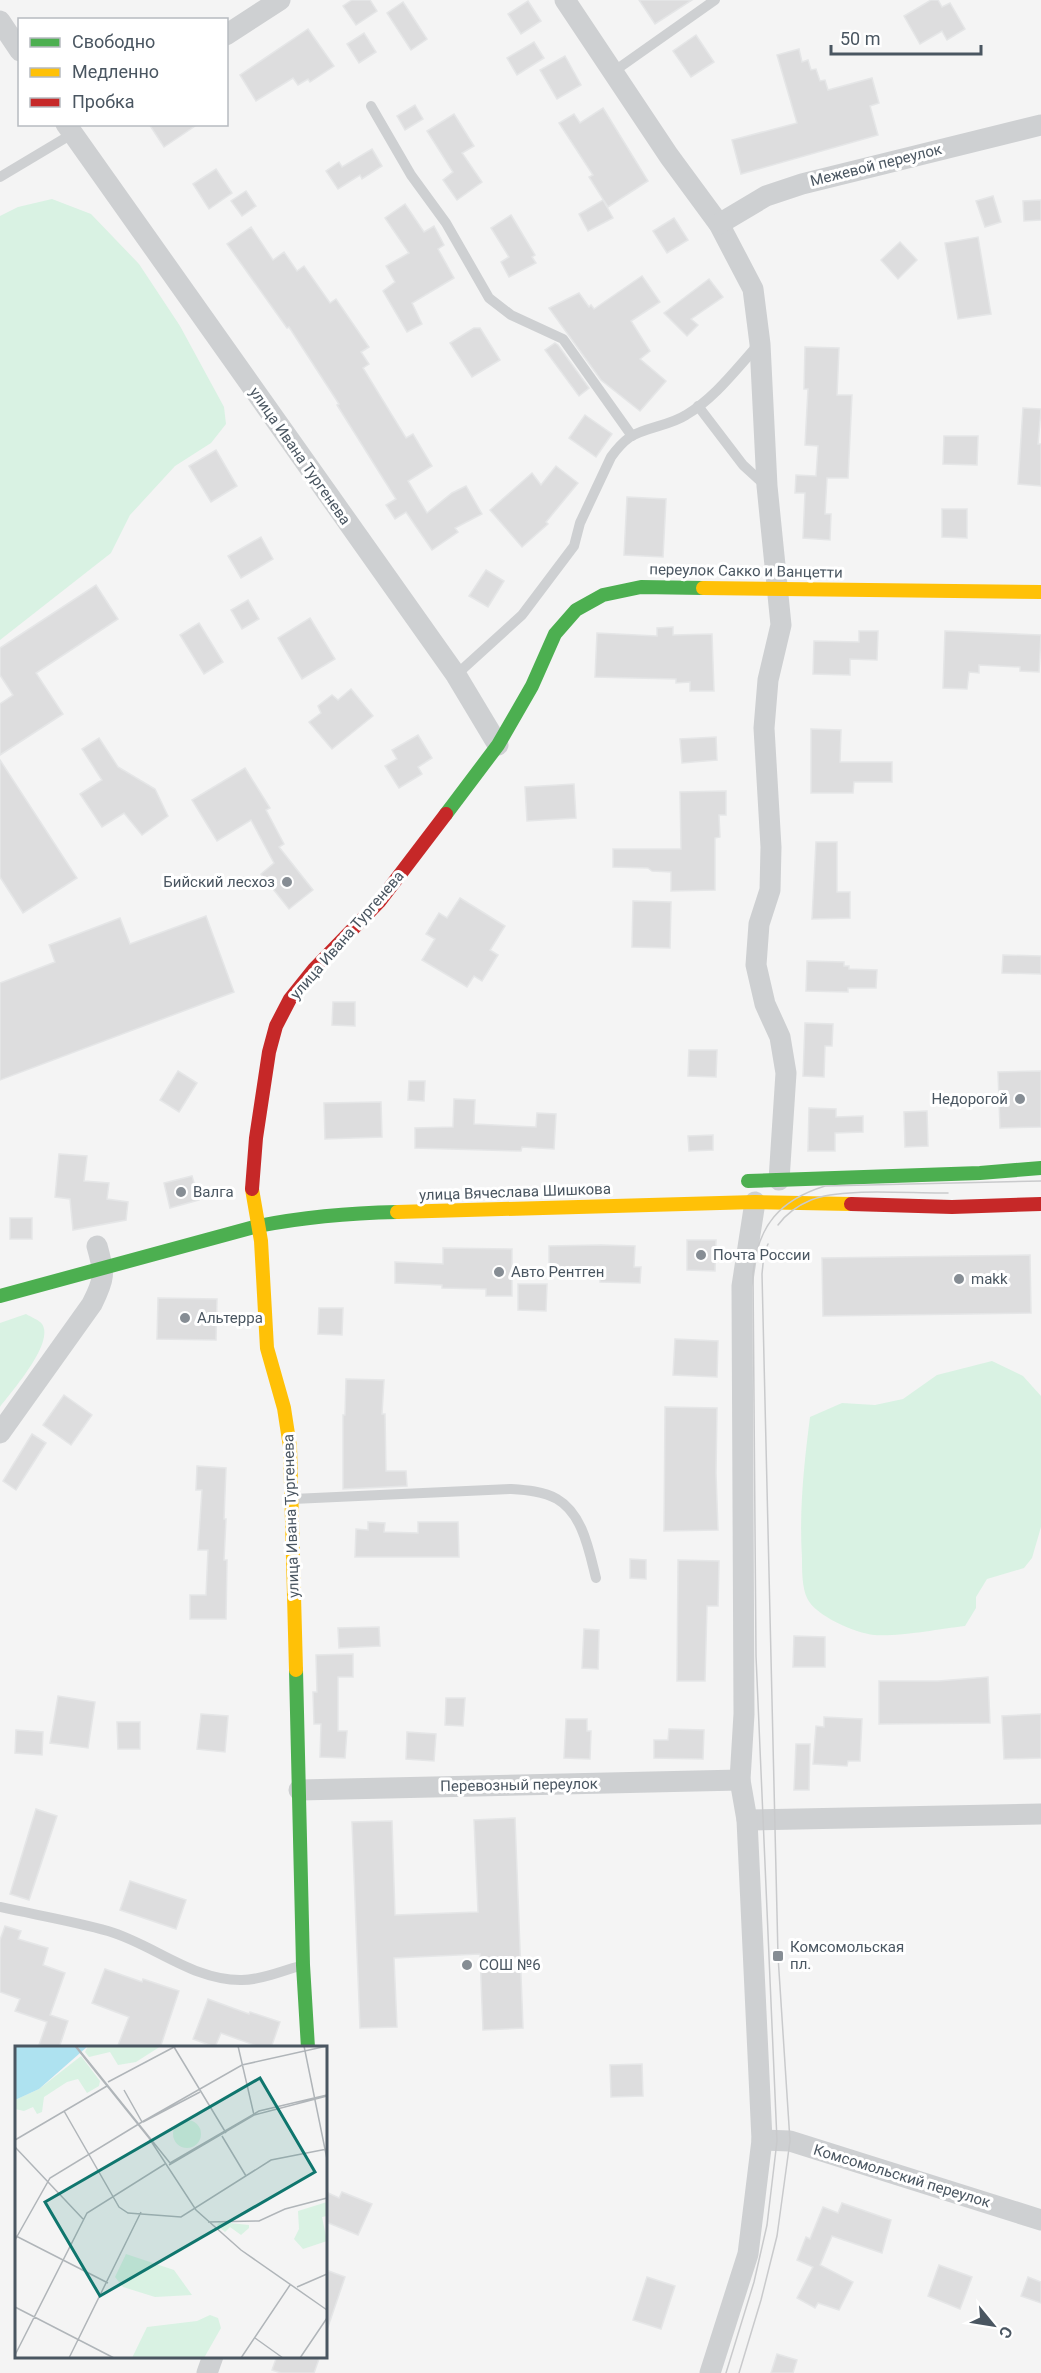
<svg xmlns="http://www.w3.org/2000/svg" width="1041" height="2373" font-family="Roboto,sans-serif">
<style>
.green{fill:#d9f2e3}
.building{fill:#ddddde;stroke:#e5e6e7;stroke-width:1.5}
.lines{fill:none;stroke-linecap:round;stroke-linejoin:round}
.lane{stroke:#ced0d2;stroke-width:10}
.street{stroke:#ced0d2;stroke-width:21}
.fast{stroke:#4caf50;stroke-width:14}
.slow{stroke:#ffc107;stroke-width:14}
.jam{stroke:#c62828;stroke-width:14}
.tram{stroke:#c9cacc;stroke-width:1.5}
.poi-dot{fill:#868d94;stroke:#fff;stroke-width:2}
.labels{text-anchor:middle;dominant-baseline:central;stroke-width:6;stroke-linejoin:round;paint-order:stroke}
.street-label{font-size:15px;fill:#4a5661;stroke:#fff}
.poi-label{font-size:15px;fill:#4a5661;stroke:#fff;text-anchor:start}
.inset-road{fill:none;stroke:#b0b5b9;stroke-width:1.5}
.view{fill:#0f766e;fill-opacity:0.15;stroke:#0f766e;stroke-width:3}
.inset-edge{fill:none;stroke:#4a5661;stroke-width:3}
</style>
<rect width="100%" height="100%" fill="#f4f4f4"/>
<g class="green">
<polygon points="52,199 91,214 139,264 180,326 224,407 226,424 211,443 175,466 130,515 111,553 0,640 0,216 18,207"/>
<path d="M 26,1314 C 31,1317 39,1320 42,1324 C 55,1343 11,1392 0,1407 L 0,1323 Z"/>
<path d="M 992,1361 L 1023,1376 L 1041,1396 L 1041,1527 L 1032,1558 L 1024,1568 L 987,1579 L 976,1597 L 976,1608 L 965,1626 C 939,1629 898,1637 874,1635 C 856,1633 815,1616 807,1598 C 802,1587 802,1571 802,1558 C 799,1510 804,1464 810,1417 L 842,1403 L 875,1405 L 903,1399 L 937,1375 Z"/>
</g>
<g class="building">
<polygon points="352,0 370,0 377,11 356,25 343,6"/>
<polygon points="639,0 692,0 655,24"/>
<polygon points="931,0 938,0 942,7 950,3 965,29 947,40 942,31 920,44 904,16"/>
<polygon points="528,1 541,21 521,34 508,14"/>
<polygon points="403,2 427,39 411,50 387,13"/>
<polygon points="308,29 334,66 310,82 308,79 298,85 293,78 256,101 240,75"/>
<polygon points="364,33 376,52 359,63 347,44"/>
<polygon points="696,35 714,62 691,77 673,51"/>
<polygon points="534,42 544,58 517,75 507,58"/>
<polygon points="799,49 802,62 808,60 811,70 816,69 820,81 825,80 828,90 872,78 879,103 870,106 878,135 741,174 732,140 797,123 777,55"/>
<polygon points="565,56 581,85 557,99 540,70"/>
<polygon points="415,105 423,119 405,130 397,116"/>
<polygon points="603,108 648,181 608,207 589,177 593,175 559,123 574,114 580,123"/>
<polygon points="454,114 474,146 462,153 482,182 457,200 443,180 453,172 427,131"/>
<polygon points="149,124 198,124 164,147"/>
<polygon points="372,149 382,166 362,179 360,175 338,189 326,171 339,162 342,167"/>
<polygon points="216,169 232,193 209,209 193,184"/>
<polygon points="246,191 256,206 242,216 231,201"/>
<polygon points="993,196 1001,222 985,227 976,201"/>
<polygon points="603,200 613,218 588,231 579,214"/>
<polygon points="1041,200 1041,220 1024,221 1023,201"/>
<polygon points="405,204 424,232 434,226 444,245 438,249 454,278 412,303 422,324 407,332 383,291 395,282 386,266 409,253 385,218"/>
<polygon points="511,215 535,255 532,257 536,263 509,277 501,262 509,257 491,228"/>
<polygon points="674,218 688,240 667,253 653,231"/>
<polygon points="251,227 273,260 284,252 297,271 304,266 330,303 336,299 369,347 361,352 369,364 363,368 406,438 413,434 432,466 408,481 427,513 452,493 466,486 482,514 455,528 458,532 432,550 406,512 395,519 386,505 396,499 337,405 339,404 289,327 287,328 227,244"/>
<polygon points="978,237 991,314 958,319 945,243"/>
<polygon points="900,242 917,260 898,279 881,260"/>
<polygon points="642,276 660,302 631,321 650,351 640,359 666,381 640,411 601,380 549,308 579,293 589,307 591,305 594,309"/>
<polygon points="709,279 723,297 691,319 698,325 687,336 664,313"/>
<polygon points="474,328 480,328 500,360 472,377 450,343"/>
<polygon points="555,343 558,345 589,388 579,396 545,350"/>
<polygon points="805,347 839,348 837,395 852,395 848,478 827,478 825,514 831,514 830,540 803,538 805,493 795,493 796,475 816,476 818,446 805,445 808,389 804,389"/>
<polygon points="1023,408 1041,409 1038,444 1041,444 1041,486 1018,484"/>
<polygon points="585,415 612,434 596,457 569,438"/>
<polygon points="944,436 978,436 977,465 943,464"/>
<polygon points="216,450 237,486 211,502 189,466"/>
<polygon points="556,466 578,483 546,522 548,524 522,547 490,510 532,473 541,485"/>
<polygon points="627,497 666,499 663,557 624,555"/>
<polygon points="942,509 967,509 967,538 942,537"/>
<polygon points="261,537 273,559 241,578 228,556"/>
<polygon points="486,570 504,581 488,607 469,596"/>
<polygon points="96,585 118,619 36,673 63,714 0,755 0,704 13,695 0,675 0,648"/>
<polygon points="248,600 259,619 242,629 231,610"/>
<polygon points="310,618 335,659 302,679 278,638"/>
<polygon points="199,623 223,662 204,674 180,635"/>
<polygon points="673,627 673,635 712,634 714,691 690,691 690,682 676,683 676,679 595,677 597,633 657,636 657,628"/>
<polygon points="859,631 878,631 877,660 850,659 850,675 813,674 814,641 859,642"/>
<polygon points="945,631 1041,635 1039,672 1020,671 1020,667 979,665 979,673 969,672 967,689 943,688"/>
<polygon points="351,689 373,716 332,749 309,722 321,713 318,706 332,695 338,700"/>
<polygon points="811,729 841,730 840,762 892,762 892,782 854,782 853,793 811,793"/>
<polygon points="418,735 432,758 418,767 422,774 399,788 385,766 397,759 392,750"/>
<polygon points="716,737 717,760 682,763 680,739"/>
<polygon points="99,738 118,767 155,789 168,816 142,835 124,813 102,827 80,794 102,780 82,749"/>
<polygon points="0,760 77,878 23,913 0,877"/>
<polygon points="245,768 270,808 266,810 284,844 279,847 313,890 289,909 261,874 274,863 251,820 217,841 192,800"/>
<polygon points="574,784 576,818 527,821 525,787"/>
<polygon points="726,791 726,815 719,815 720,837 715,838 715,890 671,891 671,872 652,871 648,868 613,867 613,849 681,849 680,792"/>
<polygon points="816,842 837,842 837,892 850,892 850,918 812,919"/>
<polygon points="460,898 505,926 490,950 498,955 482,981 474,976 467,987 422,960 435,939 426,934 439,913 447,918"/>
<polygon points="633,901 671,902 670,948 632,947"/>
<polygon points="206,916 234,992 0,1080 0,983 55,962 49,945 120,918 130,944"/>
<polygon points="1003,955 1041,956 1041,974 1002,973"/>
<polygon points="807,961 844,962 844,966 849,966 849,969 877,970 876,988 848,988 848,992 806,991"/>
<polygon points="333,1002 355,1002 355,1026 332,1025"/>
<polygon points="805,1023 833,1024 832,1046 825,1046 824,1077 803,1076"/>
<polygon points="689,1050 717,1050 716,1077 688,1076"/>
<polygon points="178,1071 197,1083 179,1112 160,1100"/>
<polygon points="1041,1071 1041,1127 1000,1128 998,1072"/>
<polygon points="409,1081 425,1081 424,1101 408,1100"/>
<polygon points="454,1099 475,1100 474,1124 536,1127 537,1113 556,1114 554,1149 522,1147 521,1151 415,1148 415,1128 453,1127"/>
<polygon points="381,1102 382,1137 325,1139 324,1103"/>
<polygon points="809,1108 836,1109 836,1117 863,1116 863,1132 835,1133 835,1151 808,1151"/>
<polygon points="927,1111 928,1146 905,1147 904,1112"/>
<polygon points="713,1135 713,1150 689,1151 688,1136"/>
<polygon points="59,1154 87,1156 84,1181 109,1183 107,1199 128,1202 126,1220 73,1230 70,1199 55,1197"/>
<polygon points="192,1176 199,1200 170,1208 164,1183"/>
<rect x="10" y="1218" width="22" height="21"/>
<polygon points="687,1240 716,1240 715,1271 687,1270"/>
<polygon points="601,1245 635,1246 634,1267 641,1267 640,1283 600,1282 600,1275 549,1275 549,1246"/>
<polygon points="443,1248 512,1249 512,1296 486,1296 486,1289 442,1288 442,1285 395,1283 395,1262 443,1264"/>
<polygon points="1030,1255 1031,1313 823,1316 822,1258"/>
<polygon points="518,1284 547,1284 546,1311 518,1310"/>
<polygon points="158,1298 217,1299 216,1340 157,1339"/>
<polygon points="319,1308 343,1308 342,1335 318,1334"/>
<polygon points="675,1339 718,1341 717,1377 673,1375"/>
<polygon points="346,1379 384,1380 382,1414 385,1414 386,1471 406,1471 407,1486 343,1489 343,1415 345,1415"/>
<polygon points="64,1395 92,1415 71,1445 43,1425"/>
<polygon points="665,1407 717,1408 716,1473 718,1530 664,1531"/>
<polygon points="32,1434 46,1443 16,1490 3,1481"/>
<polygon points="197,1466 226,1468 224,1519 226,1519 224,1560 227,1560 226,1619 190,1619 190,1595 206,1595 208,1550 198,1550 202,1490 196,1490"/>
<polygon points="368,1522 385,1523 384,1532 418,1533 418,1522 458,1522 459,1557 355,1557 356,1529 368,1530"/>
<polygon points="630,1559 646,1560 646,1579 630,1578"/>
<polygon points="678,1560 719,1561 718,1606 707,1606 705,1681 677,1681"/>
<polygon points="379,1627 380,1646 339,1648 338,1628"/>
<polygon points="584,1629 599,1630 598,1669 582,1668"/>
<polygon points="794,1636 825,1637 825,1667 793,1667"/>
<polygon points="353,1654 353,1677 338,1677 338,1731 347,1731 345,1758 320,1757 321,1724 314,1724 313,1692 317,1692 316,1655"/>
<polygon points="988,1677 990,1723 879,1724 879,1681 938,1681"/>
<polygon points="58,1696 95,1702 88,1748 50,1743"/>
<polygon points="446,1698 465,1698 463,1726 445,1725"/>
<polygon points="201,1714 228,1716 225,1752 197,1749"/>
<polygon points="1041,1714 1041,1758 1004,1759 1002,1716"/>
<polygon points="824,1717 862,1719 860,1761 848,1761 847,1766 813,1764 816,1726 824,1727"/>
<polygon points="566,1719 587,1719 587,1731 591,1731 590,1759 564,1758"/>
<polygon points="117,1722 140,1722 140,1749 118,1749"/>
<polygon points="669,1729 704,1730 703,1759 654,1758 654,1740 668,1740"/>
<polygon points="16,1730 43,1732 42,1755 15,1753"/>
<polygon points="407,1732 436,1734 434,1761 406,1759"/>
<polygon points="796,1744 810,1744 809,1790 794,1790"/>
<polygon points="36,1809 57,1816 29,1900 10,1894"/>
<polygon points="515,1818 523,2028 483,2030 480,1954 394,1958 397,2027 360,2028 352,1822 392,1821 395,1915 478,1912 474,1820"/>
<polygon points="130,1881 186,1900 176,1929 120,1910"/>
<polygon points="5,1926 21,1931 18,1939 48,1948 43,1965 65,1973 50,2015 68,2021 59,2048 39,2045 47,2022 15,2011 20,1999 0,1992 0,1940"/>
<polygon points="105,1969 142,1982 143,1979 179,1991 160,2048 117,2048 129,2017 92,2003"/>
<polygon points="208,1999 249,2014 250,2012 280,2022 271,2048 262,2048 221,2033 215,2047 193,2039"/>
<polygon points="642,2064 643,2096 611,2097 610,2065"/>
<polygon points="326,2192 339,2198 342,2192 372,2204 358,2235 326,2222"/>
<polygon points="842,2203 891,2220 882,2253 832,2236 820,2265 853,2282 839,2310 818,2303 815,2308 797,2298 813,2267 797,2260 806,2237 810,2239 823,2207 838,2213"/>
<polygon points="939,2265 972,2277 960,2309 928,2296"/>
<polygon points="326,2270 345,2277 328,2327 326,2326"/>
<polygon points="647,2277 675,2286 661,2329 633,2320"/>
<polygon points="1028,2277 1041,2282 1041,2303 1021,2296"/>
<polygon points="777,2354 797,2360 793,2373 771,2373"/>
<polygon points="277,2356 320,2356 314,2373 281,2373 272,2370"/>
</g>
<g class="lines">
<g class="lane">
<polyline points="613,72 715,0"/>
<polyline points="371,106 411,175 446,223 489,298 511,315 563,339 632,436"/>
<polyline points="0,177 72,134"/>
<polyline points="698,406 743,465 766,486"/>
<path d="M 456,675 L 522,615 L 574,546 L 580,523 L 611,457 C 616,450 623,442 630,437 C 646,427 669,426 686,415 C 715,398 737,368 759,344"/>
<path d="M 293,1499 L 510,1489 C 525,1490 543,1491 557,1499 C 583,1514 589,1551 596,1578"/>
<path d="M 0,1907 C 36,1915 73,1921 108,1931 C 153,1944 193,1981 242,1980 C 261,1980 281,1971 300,1966"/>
</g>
<g class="street">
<polyline points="565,0 669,156 719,224 753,289 760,344 767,486 781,625 768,680 764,728 771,847 770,890 759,924 756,965 765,1004 780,1037 786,1073 779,1180"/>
<polyline points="0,21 20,51"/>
<polyline points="226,35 280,0"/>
<polyline points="66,124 456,675 498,745"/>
<polyline points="719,224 766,196 802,184 1041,125"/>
<path d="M 0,1433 L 92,1304 C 105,1278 105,1274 97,1246"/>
<polyline points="299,1790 740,1780"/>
<polyline points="747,1820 1041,1814"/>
<polyline points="762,2140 790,2141 1041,2220"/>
<polyline points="207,2373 213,2356"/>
<polyline points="710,2373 748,2254 762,2140 747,1820 740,1780 744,1714 742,1286 755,1202"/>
</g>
<g class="fast">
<polyline points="446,814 498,745 532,686 555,634 576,610 603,595 641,587 703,588"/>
<polyline points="748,1181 980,1173 1041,1168"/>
<path d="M 0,1296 L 258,1226 C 304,1217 350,1213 397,1212"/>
<polyline points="296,1670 303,1965 308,2048"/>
</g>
<g class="slow">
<polyline points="703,588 1041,592"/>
<polyline points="252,1189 261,1241 267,1348 284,1408 290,1447 296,1670"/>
<polyline points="397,1212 755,1202 851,1204"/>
</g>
<g class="jam">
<polyline points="252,1189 256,1138 269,1052 276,1026 290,999 314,969 379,902 446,814"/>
<polyline points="851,1204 952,1207 1041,1204"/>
</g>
<g class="tram">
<path d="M 778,1225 C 786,1214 799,1205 811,1200 C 842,1187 913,1194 948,1193"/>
<path d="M 726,2373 L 754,2282 L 767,2225 L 777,2141 L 756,1656 L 753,1273 C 758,1225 780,1200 825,1186 L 1041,1181"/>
<polyline points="739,2373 761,2300 777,2236 790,2141 778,1956 762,1274 764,1254 768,1244"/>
</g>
</g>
<g class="poi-dot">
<circle cx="287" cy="882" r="6"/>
<circle cx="1020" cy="1099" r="6"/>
<circle cx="181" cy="1192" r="6"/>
<circle cx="701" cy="1255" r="6"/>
<circle cx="499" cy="1272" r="6"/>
<circle cx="959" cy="1279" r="6"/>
<circle cx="185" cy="1318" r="6"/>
<rect x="772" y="1950" width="12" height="12" rx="3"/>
<circle cx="467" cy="1965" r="6"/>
</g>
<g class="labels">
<g class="street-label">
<text transform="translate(876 165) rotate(-14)">Межевой переулок</text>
<text transform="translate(300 456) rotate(55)">улица Ивана Тургенева</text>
<text transform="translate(746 571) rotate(1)">переулок Сакко и Ванцетти</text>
<text transform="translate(347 935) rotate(-49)">улица Ивана Тургенева</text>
<text transform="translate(515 1192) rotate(-2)">улица Вячеслава Шишкова</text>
<text transform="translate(291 1516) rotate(-92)">улица Ивана Тургенева</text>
<text transform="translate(519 1785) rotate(-1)">Перевозный переулок</text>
<text transform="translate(902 2176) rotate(17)">Комсомольский переулок</text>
</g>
<g class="poi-label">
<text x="275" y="882" text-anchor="end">Бийский лесхоз</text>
<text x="1008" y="1099" text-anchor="end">Недорогой</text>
<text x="193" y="1192">Валга</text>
<text x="713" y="1255">Почта России</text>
<text x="511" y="1272">Авто Рентген</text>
<text x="971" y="1279">makk</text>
<text x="197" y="1318">Альтерра</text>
<text x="790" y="1947">Комсомольская<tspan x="790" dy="17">пл.</tspan></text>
<text x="479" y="1965">СОШ №6</text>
</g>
</g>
<g transform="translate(15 2046)">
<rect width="312" height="312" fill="#f4f4f4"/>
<path d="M 73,0 L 146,0 L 121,16 L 103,19 L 95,6 L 74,11 L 70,6 ZM 66,10 L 85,35 L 84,40 L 72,47 L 63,33 L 52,36 L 29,51 L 27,66 L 22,68 L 18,61 L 9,65 L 0,63 L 0,54 L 24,43 ZM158 88a14 14 0 1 1 28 0a14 14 0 1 1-28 0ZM 312,156 L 312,170 L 307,171 L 312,195 L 288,203 L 279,193 L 284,183 L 283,165 ZM 205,176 L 234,179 L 234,182 L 226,189 L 215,181 L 210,186 L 202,179 ZM 111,208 L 159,224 L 177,249 L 140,251 L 108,241 L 100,231 ZM 195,269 L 203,272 L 206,282 L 189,312 L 117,312 L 132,281 L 182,275 Z" fill="#d9f2e3"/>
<path d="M 0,0 L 73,0 L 24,43 L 0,54 Z" fill="#aee2f0"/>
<path class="inset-road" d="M 60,0 L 134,92 L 181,164 L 226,204 L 312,264M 61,0 L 155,117 L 244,65 L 312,49M 223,0 L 239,69M 289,0 L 312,113M 159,1 L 211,87M 93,36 L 161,0M 109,44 L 127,76M 49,65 L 104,161 L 113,167 L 166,171 L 256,114 L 312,103M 127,76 L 227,19 L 312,0M 128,76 L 185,46M 207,90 L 231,130M 0,94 L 92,40M 0,101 L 68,173M 154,119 L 239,69 L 312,50M 193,176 L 244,175 L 270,163 L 312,152M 1,190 L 93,237M 0,194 L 35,132 L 127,76M 282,241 L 312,228M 0,261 L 99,312M 240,292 L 268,312M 0,309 L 72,167 L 150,118M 54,312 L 126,166M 226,312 L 275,239M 285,312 L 312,272"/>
<path class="view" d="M 245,32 L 300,126 L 85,250 L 30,156 Z"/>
<rect width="312" height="312" class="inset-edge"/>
</g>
<rect x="18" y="18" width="210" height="108" fill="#ffffff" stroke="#b7bbc0" stroke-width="1.5"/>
<rect x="30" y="38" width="30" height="9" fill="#4caf50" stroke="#b7bbc0" stroke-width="1.5"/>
<text x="72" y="48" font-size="18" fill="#4a5661">Свободно</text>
<rect x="30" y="68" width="30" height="9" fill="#ffc107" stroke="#b7bbc0" stroke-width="1.5"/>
<text x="72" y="78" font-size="18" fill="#4a5661">Медленно</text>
<rect x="30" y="98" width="30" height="9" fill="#c62828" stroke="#b7bbc0" stroke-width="1.5"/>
<text x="72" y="108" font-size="18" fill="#4a5661">Пробка</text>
<g transform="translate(993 2325) rotate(120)" stroke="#ffffff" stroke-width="4.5" paint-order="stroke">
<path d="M0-4.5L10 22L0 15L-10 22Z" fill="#4a5661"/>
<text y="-9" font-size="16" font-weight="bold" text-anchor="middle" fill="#4a5661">С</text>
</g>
<path d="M831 45v9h150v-9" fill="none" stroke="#4a5661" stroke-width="3"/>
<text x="840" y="45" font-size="18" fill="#4a5661" stroke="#ffffff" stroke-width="4.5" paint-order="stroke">50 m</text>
</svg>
